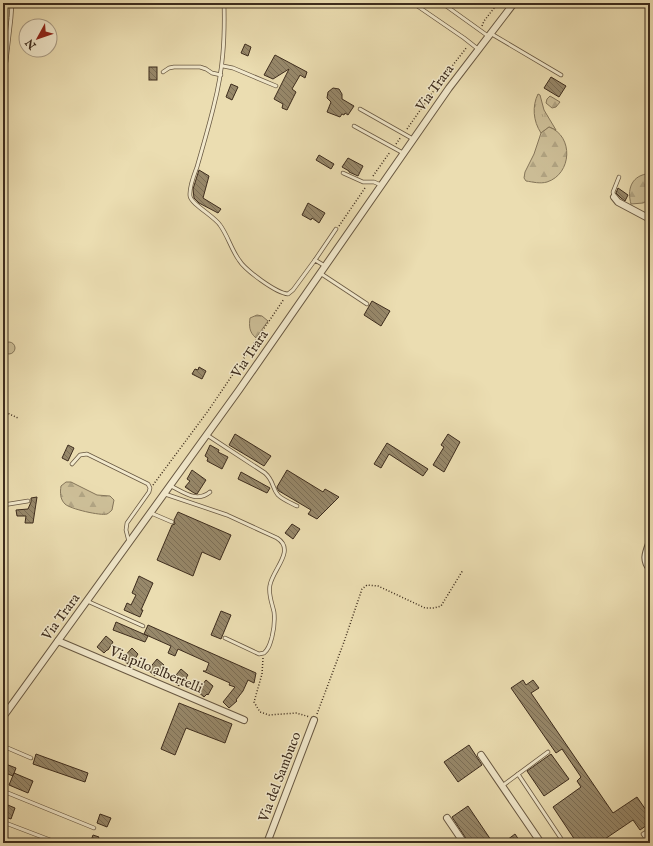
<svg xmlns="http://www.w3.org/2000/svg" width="653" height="846" font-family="'IM FELL English',serif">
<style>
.grass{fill:url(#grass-tufts);stroke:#85765a}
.forest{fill:url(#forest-firs);stroke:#85765a}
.building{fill:url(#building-back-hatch);stroke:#3d2c1d}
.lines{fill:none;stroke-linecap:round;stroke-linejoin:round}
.lane-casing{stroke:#685842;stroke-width:4.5}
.street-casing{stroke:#685842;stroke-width:8}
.path{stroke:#3d2c1d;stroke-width:1.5;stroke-dasharray:1 2;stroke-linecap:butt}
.lane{stroke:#f2e9cc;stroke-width:3}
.street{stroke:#f2e9cc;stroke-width:6}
.labels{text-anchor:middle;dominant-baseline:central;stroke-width:3;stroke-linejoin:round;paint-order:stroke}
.street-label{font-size:14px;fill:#3d2c1d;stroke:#f2e9cc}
</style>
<defs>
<pattern id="grass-tufts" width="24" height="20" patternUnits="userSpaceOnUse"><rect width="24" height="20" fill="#cdbf98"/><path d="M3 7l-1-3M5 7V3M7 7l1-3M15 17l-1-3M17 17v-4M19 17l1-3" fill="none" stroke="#b1a483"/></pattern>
<pattern id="forest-firs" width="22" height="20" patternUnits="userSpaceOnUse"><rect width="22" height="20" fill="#cdbf98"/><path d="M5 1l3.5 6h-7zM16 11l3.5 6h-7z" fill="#b1a483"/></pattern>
<pattern id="building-back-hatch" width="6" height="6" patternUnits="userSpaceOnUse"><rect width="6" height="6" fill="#97886a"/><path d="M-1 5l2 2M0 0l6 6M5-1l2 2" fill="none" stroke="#7c6f57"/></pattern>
</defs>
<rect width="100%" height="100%" fill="#ebddb1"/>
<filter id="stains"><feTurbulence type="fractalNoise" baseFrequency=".005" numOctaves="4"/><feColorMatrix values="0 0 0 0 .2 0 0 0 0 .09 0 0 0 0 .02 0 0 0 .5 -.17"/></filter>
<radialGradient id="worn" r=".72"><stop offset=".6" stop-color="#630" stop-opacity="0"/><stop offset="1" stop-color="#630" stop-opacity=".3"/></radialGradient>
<path class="grass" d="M 538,94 L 540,95 L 544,110 L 556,130 L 549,127 L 541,133 C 533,121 532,106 538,94 Z"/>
<g class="forest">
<polygon points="550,96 560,102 556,107 552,108 546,103 547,99"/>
<path d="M 549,127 C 574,136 572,174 547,182 C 540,184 533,182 526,181 L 524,178 L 525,172 L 534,154 L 541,133 Z"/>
<path d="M 646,174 L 650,176 L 650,199 L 643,203 L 631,204 C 627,190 631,177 646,174 Z"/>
<path d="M 257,315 L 262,316 L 268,321 L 256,338 C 249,332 249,326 250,318 Z"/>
<circle cx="9" cy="348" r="6"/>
<path d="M 66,482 L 71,482 L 97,495 L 110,496 L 114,500 L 112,510 C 111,511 109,513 107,514 C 101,516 70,509 65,504 C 60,499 60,493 61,486 Z"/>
</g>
<g class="building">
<polygon points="245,44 251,47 248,56 241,53"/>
<polygon points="275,55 307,72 305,78 300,75 299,77 292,89 296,92 287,110 282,108 283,104 274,99 289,69 273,79 264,75"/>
<rect x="149" y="67" width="8" height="13"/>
<polygon points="551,77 566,86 559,97 544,88"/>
<polygon points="231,84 238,87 232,100 226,97"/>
<polygon points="333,88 339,89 342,94 342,99 354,106 348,115 345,113 344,115 342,114 340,117 327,112 331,102 327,98 328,92"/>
<polygon points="319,155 334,164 331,169 316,160"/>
<polygon points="348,158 363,166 358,176 349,172 349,171 342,167"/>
<polygon points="199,170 209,176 203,198 221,209 218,213 199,203 194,198 193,189"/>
<polygon points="618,188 628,195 625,201 621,198 616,193"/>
<polygon points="308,203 325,213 319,223 312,218 311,220 302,215"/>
<polygon points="372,301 390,311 381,326 364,315"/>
<polygon points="199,367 206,371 202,379 192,374 195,369 198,370"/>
<polygon points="235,434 271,456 264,466 229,445"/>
<polygon points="448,434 460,442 444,472 433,465 444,447 441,445"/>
<polygon points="387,443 428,469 423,476 389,454 381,468 374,464"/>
<polygon points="68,445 74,448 68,461 62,458"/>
<polygon points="210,445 219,450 218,452 228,457 222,469 207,461 208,458 205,456"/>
<polygon points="192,470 206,480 197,494 194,493 185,487 190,481 187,479"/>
<polygon points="287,470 323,492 325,489 339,497 317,519 308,514 311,510 279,491 277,488 277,487"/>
<polygon points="241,472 270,488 267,493 238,479"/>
<polygon points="37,497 33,523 25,523 26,516 17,516 16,510 28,509 31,502 31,498"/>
<polygon points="178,512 231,535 220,560 202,552 193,576 157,560 172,525 175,524 174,520"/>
<polygon points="292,524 300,529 293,539 285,533"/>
<polygon points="139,576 153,583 141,610 143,610 140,617 124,610 127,603 131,605 136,595 132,593"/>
<polygon points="221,611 231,615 221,639 211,635"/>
<polygon points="116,622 148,636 145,642 113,630"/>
<polygon points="148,625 256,673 254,683 248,680 243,691 236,700 237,701 229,708 223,702 235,687 229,685 230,683 203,671 206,671 209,663 178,649 175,656 168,653 171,646 144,634"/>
<polygon points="106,636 113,642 108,650 107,650 104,653 97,647"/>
<polygon points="132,648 138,654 133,662 132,662 129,665 122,659"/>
<polygon points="157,659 164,665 158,673 157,672 155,676 148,670"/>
<polygon points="181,669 188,675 186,678 187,679 179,686 172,680"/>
<polygon points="206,680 213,686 208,695 207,694 204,697 197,691"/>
<polygon points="523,680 526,685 533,680 539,688 531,693 613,813 637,797 650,816 650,823 640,830 633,820 599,843 577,843 553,807 581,787 577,781 581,777 562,749 556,753 511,688"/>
<polygon points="179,703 232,724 225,743 186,728 175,755 161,749"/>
<polygon points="469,745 482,765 458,782 444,762"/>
<polygon points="36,754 88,773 85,782 33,764"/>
<polygon points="551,754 569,779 544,796 527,771"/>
<polygon points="3,763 16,768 13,776 3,772"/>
<polygon points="14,773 33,781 28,793 9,785"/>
<polygon points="3,803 15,808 11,819 3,816"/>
<polygon points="468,806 493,843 469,843 452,817"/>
<polygon points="100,814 111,818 107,827 97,823"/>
<polygon points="515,834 521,843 503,843"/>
<polygon points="93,835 99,837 96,843 90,843"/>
</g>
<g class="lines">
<g class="lane-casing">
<g id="lane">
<path d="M 224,3 C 225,40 223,70 214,105 C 209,126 203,146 197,167 C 194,175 189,187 190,196 C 191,204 214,216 220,225 C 228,236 231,249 239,260 C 245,270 276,293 288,294 L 293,290 L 315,260 L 325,266"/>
<polyline points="413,3 464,38 478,49"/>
<polyline points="442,3 488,36"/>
<polyline points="490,33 561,75"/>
<polyline points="6,62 11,18 12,3"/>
<polyline points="223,66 233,68 276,86"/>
<polyline points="163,72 169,68 174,67 200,67 206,69 212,73 221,75"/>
<polyline points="360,109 413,139"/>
<polyline points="354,126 403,153"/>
<polyline points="343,173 363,182 374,182 381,185"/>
<polyline points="614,197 613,192 619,177"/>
<polyline points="315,260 336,229"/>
<polyline points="320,273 367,304"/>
<path d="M 207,435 L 265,473 C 274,481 272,488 278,495 C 283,500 291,503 297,506"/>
<polyline points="72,464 80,455 87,454 148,484 150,488 149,492 127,523 126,530 129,542"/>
<path d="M 171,486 C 183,492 197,503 210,492"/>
<path d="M 165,494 L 227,515 L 277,538 C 296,550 273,569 270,585 C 268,594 272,603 274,612 C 275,621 274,629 272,637 C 270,644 269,649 264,653 L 259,654 L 225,638"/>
<polyline points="3,505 28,501"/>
<polyline points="151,513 172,522"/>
<polyline points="87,601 143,626"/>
<polyline points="3,746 31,758"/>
<polyline points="518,774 564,843"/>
<polyline points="502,786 548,752"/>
<polyline points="3,791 94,828"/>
<polyline points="3,822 58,843"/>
<polyline points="649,843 643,834 650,830"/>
</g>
</g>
<g class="street-casing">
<g id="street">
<polyline points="614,197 618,202 650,219"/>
<path d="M 650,541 C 646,552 642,560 650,569"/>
<polyline points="58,641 244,720"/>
<polyline points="3,717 239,390 449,88 514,3"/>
<polyline points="481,755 541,843"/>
<polyline points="447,818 464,843"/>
<polyline points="267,843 314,720"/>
</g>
</g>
<g class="path">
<polyline points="482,26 484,21 498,3"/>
<polyline points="407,129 442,79 467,47"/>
<polyline points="396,144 401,137"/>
<polyline points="373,176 390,152"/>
<polyline points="339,226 365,188"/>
<polyline points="3,411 18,418"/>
<polyline points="153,485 208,411 284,299"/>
<polyline points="263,658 262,674 254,702 260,712 269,715 296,713 310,717"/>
<polyline points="317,714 344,642 362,589 367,585 378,586 425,608 434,608 441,606 463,570"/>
</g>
<use href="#lane" class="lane"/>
<use href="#street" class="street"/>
</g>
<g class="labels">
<g class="street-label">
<text transform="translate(435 88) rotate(-54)">Via Trara</text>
<text transform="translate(250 354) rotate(-56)">Via Trara</text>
<text transform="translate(61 617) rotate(-54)">Via Trara</text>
<text transform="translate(156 670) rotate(23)">Via pilo albertelli</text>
<text transform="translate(280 777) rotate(-69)">Via del Sambuco</text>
</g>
</g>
<rect width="653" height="846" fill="none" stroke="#ebddb1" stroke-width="16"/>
<rect x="4" y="4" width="645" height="838" fill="none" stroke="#3d2c1d" stroke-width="2"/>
<rect x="8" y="8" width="637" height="830" fill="none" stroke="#3d2c1d"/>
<g transform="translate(38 38) rotate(230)"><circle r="19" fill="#f2e9cc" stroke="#aa9d86"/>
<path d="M0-3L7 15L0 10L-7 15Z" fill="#8f2418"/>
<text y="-6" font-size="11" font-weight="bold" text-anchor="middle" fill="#3d2c1d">N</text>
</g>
<rect width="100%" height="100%" filter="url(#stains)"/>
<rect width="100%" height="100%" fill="url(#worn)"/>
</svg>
